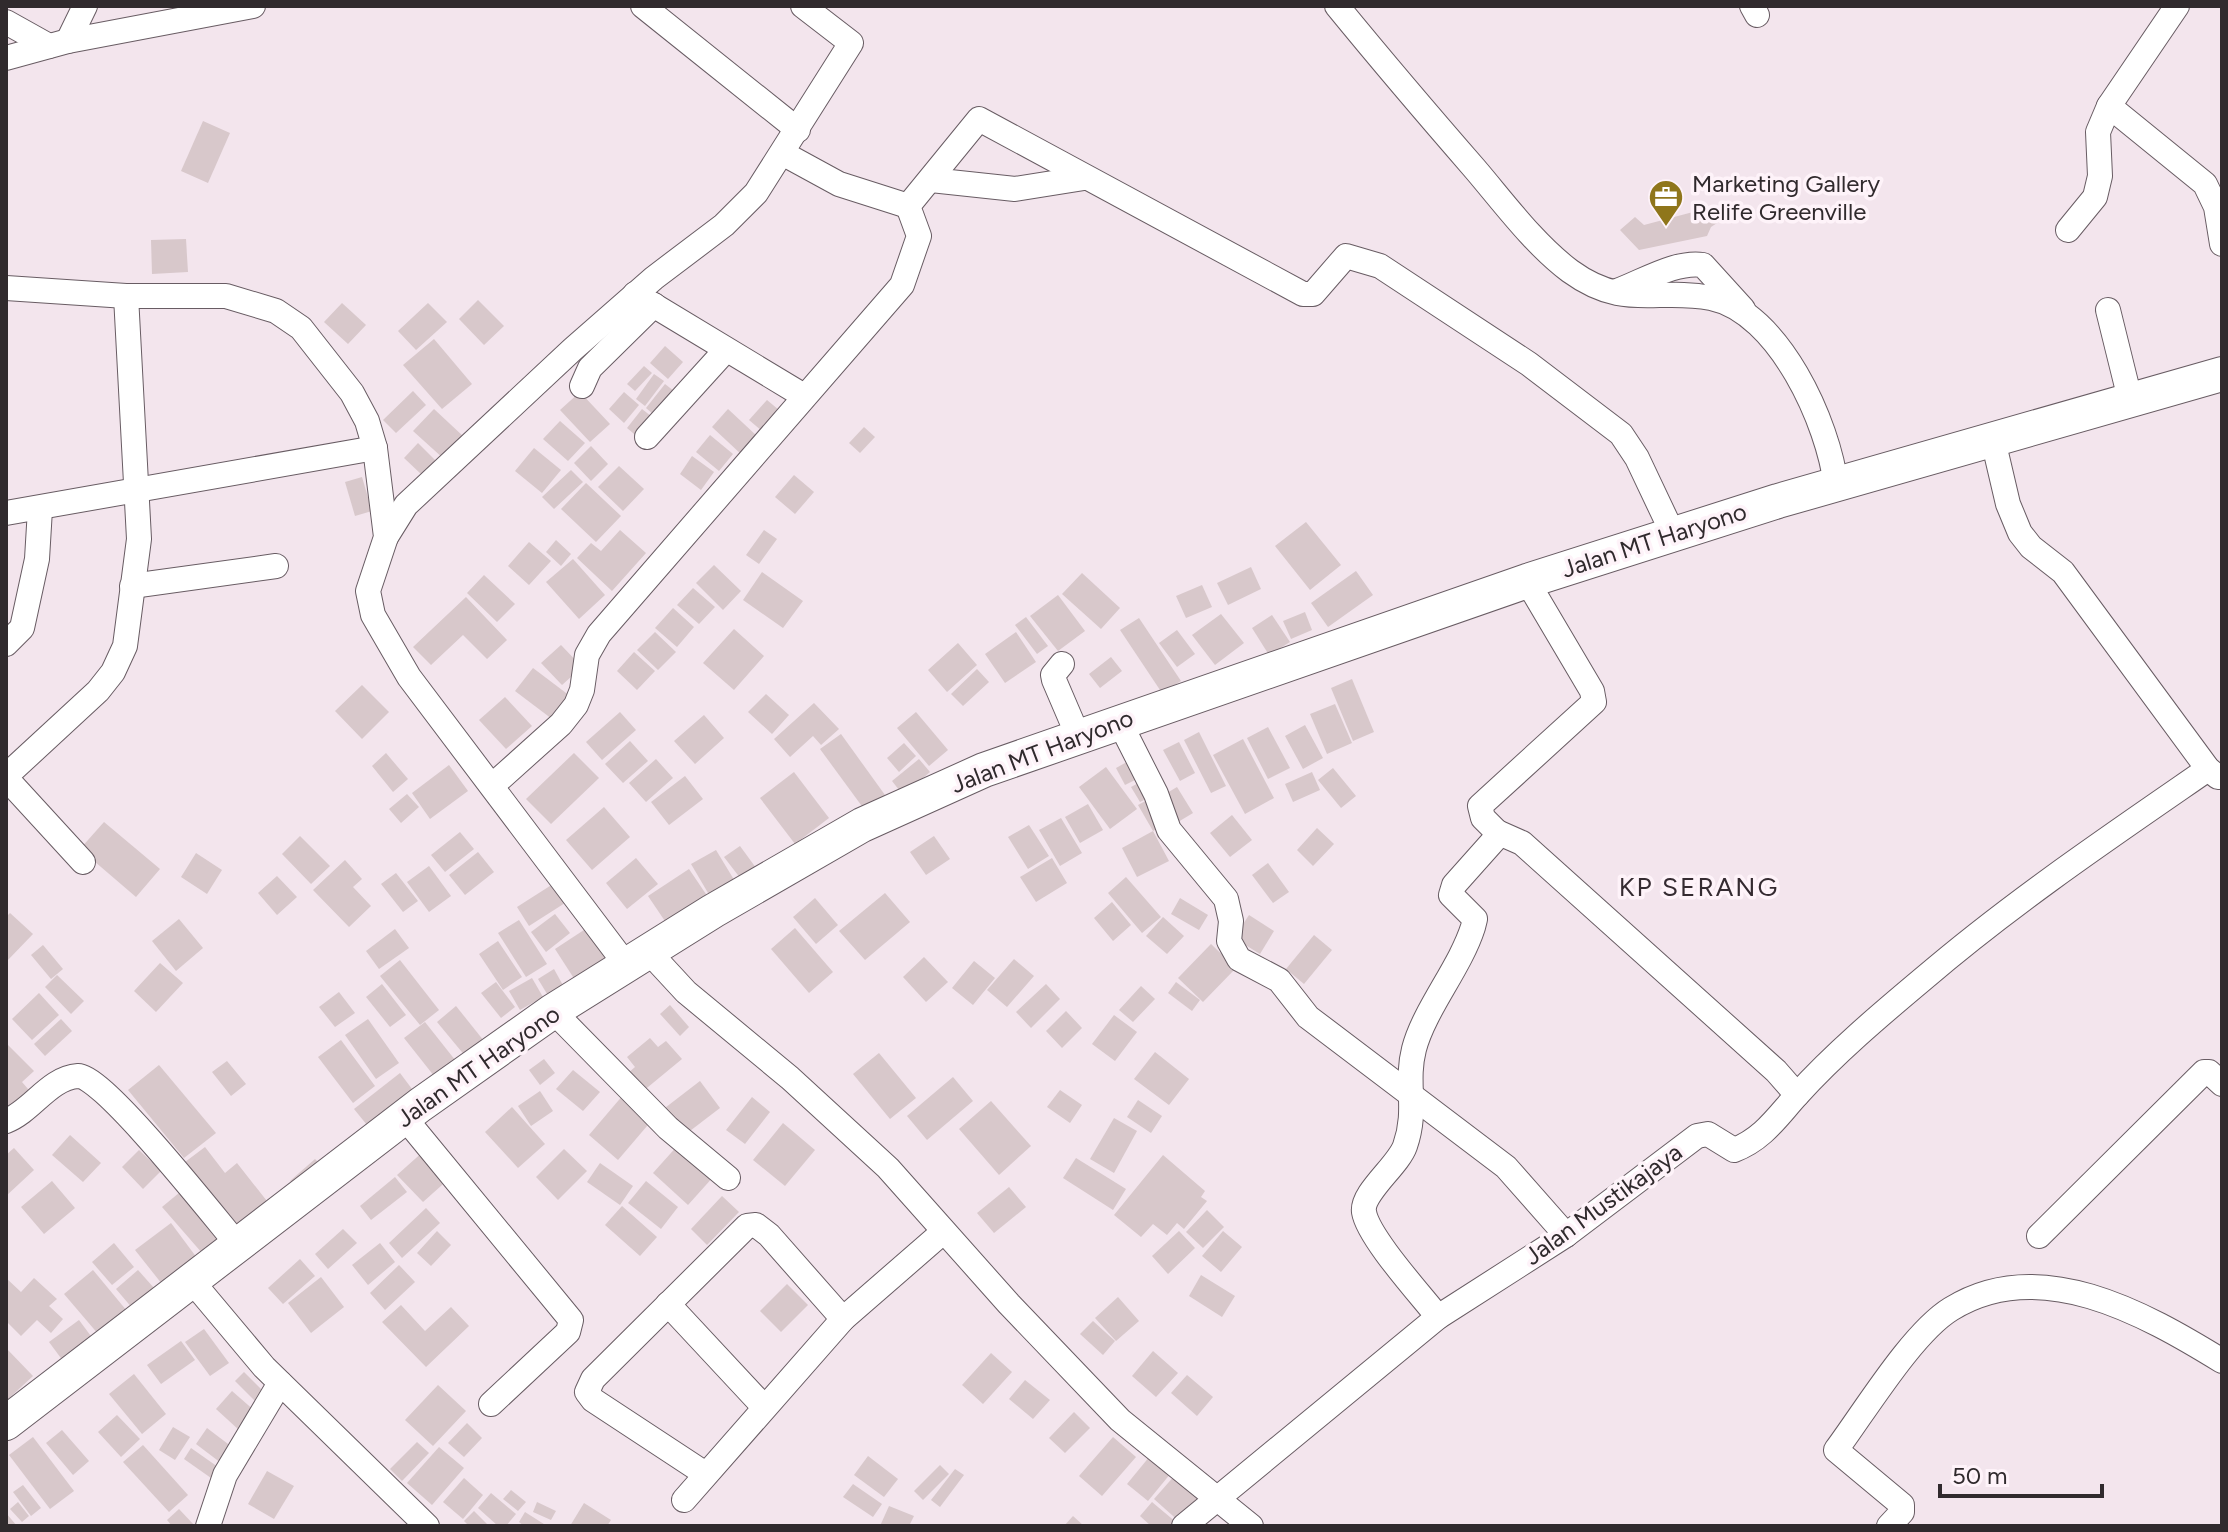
<svg xmlns="http://www.w3.org/2000/svg" width="2228" height="1532" font-family="Figtree,sans-serif">
<style>
.building{fill:#d8c8cb}
.lines{fill:none;stroke-linecap:round;stroke-linejoin:round}
.street-casing{stroke:#685c63;stroke-width:26}
.secondary-casing{stroke:#685c63;stroke-width:36}
.street{stroke:#fff;stroke-width:24}
.secondary{stroke:#fff;stroke-width:34}
.labels{text-anchor:middle;dominant-baseline:central;stroke-width:7;stroke-linejoin:round;paint-order:stroke}
.poi-label{font-size:24px;fill:#302a2d;stroke:#fef3f9;text-anchor:start}
.street-label{font-size:24px;fill:#302a2d;stroke:#fef3f9}
.neighbourhood-label{font-size:26px;letter-spacing:2px;fill:#352b31;stroke:#fef3f9}
</style>
<rect width="100%" height="100%" fill="#f3e5ed"/>
<g class="building">
<polygon points="203,121 230,133 208,183 181,171"/>
<polygon points="1715,210 1720,221 1711,227 1707,236 1639,250 1620,230 1635,217 1644,225 1693,212 1704,215"/>
<polygon points="186,239 188,272 152,274 151,240"/>
<polygon points="478,300 504,326 484,345 459,319"/>
<polygon points="342,303 366,325 348,344 324,322"/>
<polygon points="428,303 447,322 416,350 398,331"/>
<polygon points="434,339 472,384 442,409 403,365"/>
<polygon points="665,346 683,362 668,379 650,363"/>
<polygon points="644,366 652,373 635,391 627,384"/>
<polygon points="654,374 664,381 645,406 636,399"/>
<polygon points="665,384 679,395 660,420 646,408"/>
<polygon points="413,391 426,405 396,433 383,420"/>
<polygon points="580,392 610,424 590,442 560,410"/>
<polygon points="624,392 639,405 624,423 609,409"/>
<polygon points="767,400 785,415 768,436 749,420"/>
<polygon points="434,409 464,437 444,459 413,431"/>
<polygon points="642,409 656,420 640,439 627,428"/>
<polygon points="728,409 758,437 742,455 712,427"/>
<polygon points="560,421 585,443 568,461 543,439"/>
<polygon points="864,427 875,437 860,453 849,443"/>
<polygon points="710,435 733,454 719,471 696,452"/>
<polygon points="418,443 436,461 422,475 404,458"/>
<polygon points="591,446 608,464 591,481 574,463"/>
<polygon points="534,448 561,470 542,493 515,471"/>
<polygon points="692,456 714,472 701,490 680,474"/>
<polygon points="619,466 644,489 623,511 598,487"/>
<polygon points="571,470 583,482 554,509 542,497"/>
<polygon points="794,475 814,492 795,514 775,497"/>
<polygon points="362,477 372,511 355,516 345,482"/>
<polygon points="586,483 621,516 596,542 561,509"/>
<polygon points="1306,522 1341,565 1310,590 1275,546"/>
<polygon points="620,530 646,553 612,591 577,558 591,543 601,551"/>
<polygon points="764,530 777,539 759,564 746,555"/>
<polygon points="556,540 571,554 561,566 546,552"/>
<polygon points="529,542 551,561 529,585 508,566"/>
<polygon points="573,559 605,595 579,619 546,582"/>
<polygon points="714,565 741,591 723,610 696,583"/>
<polygon points="1251,567 1261,589 1228,605 1217,583"/>
<polygon points="1356,571 1373,595 1328,627 1311,603"/>
<polygon points="762,572 803,601 783,628 743,600"/>
<polygon points="1082,573 1120,608 1101,629 1062,594"/>
<polygon points="484,575 515,604 497,622 467,593"/>
<polygon points="1202,585 1212,607 1186,618 1176,596"/>
<polygon points="693,588 715,607 699,624 677,605"/>
<polygon points="1058,595 1085,631 1058,651 1030,616"/>
<polygon points="466,597 507,640 487,659 463,635 431,665 413,647"/>
<polygon points="673,608 694,627 677,647 655,628"/>
<polygon points="1305,612 1312,630 1291,639 1283,621"/>
<polygon points="1221,614 1244,643 1215,665 1192,635"/>
<polygon points="1272,615 1290,642 1269,655 1252,628"/>
<polygon points="1026,617 1048,646 1037,654 1015,625"/>
<polygon points="1139,618 1181,681 1162,693 1120,630"/>
<polygon points="734,629 764,656 734,690 703,663"/>
<polygon points="1177,630 1195,654 1177,667 1159,643"/>
<polygon points="655,632 676,652 658,670 637,650"/>
<polygon points="1016,632 1036,662 1005,683 985,654"/>
<polygon points="958,643 977,665 947,692 928,670"/>
<polygon points="561,645 582,667 562,685 541,663"/>
<polygon points="634,652 655,671 637,690 617,671"/>
<polygon points="1111,657 1122,671 1100,688 1089,674"/>
<polygon points="533,668 574,699 556,722 515,691"/>
<polygon points="977,669 989,682 963,706 951,694"/>
<polygon points="1352,679 1374,732 1353,741 1331,688"/>
<polygon points="362,685 389,712 362,739 335,711"/>
<polygon points="766,694 789,715 772,734 748,712"/>
<polygon points="505,697 532,726 506,749 479,720"/>
<polygon points="814,703 839,729 821,745 813,736 790,757 774,739"/>
<polygon points="1335,704 1352,743 1327,754 1310,714"/>
<polygon points="620,712 636,730 602,760 586,742"/>
<polygon points="916,712 948,750 929,766 897,728"/>
<polygon points="704,715 724,738 695,764 674,741"/>
<polygon points="1305,725 1323,758 1303,769 1285,736"/>
<polygon points="1268,727 1290,768 1268,779 1247,738"/>
<polygon points="1199,732 1226,786 1211,793 1184,740"/>
<polygon points="841,734 885,795 864,809 820,749"/>
<polygon points="1243,739 1274,798 1245,814 1213,755"/>
<polygon points="630,741 648,761 623,783 605,764"/>
<polygon points="1179,742 1195,773 1180,781 1163,750"/>
<polygon points="904,743 916,756 899,772 887,758"/>
<polygon points="386,753 408,779 393,792 372,766"/>
<polygon points="574,753 599,778 551,824 526,799"/>
<polygon points="1134,758 1143,776 1125,785 1116,768"/>
<polygon points="656,759 673,778 646,802 629,783"/>
<polygon points="919,759 930,772 903,795 892,781"/>
<polygon points="449,765 468,791 430,819 412,793"/>
<polygon points="1106,767 1137,809 1110,829 1079,787"/>
<polygon points="1333,768 1356,796 1341,808 1318,780"/>
<polygon points="794,772 829,818 795,844 760,798"/>
<polygon points="1312,772 1320,790 1293,802 1285,784"/>
<polygon points="685,776 703,799 669,825 651,802"/>
<polygon points="1146,779 1154,795 1140,802 1131,787"/>
<polygon points="1177,787 1193,813 1178,822 1162,796"/>
<polygon points="407,794 419,807 401,823 389,809"/>
<polygon points="1151,798 1166,824 1153,831 1138,805"/>
<polygon points="1088,804 1103,830 1080,843 1065,817"/>
<polygon points="604,807 630,837 592,870 566,840"/>
<polygon points="1232,815 1252,840 1230,857 1210,833"/>
<polygon points="1061,818 1082,853 1060,866 1039,830"/>
<polygon points="104,822 160,869 136,897 80,849"/>
<polygon points="1029,825 1049,856 1028,869 1008,837"/>
<polygon points="1317,828 1334,844 1313,866 1297,850"/>
<polygon points="1153,831 1169,861 1137,877 1122,848"/>
<polygon points="460,832 474,849 445,872 431,855"/>
<polygon points="300,836 330,866 311,884 282,854"/>
<polygon points="934,836 950,859 926,875 910,852"/>
<polygon points="740,846 759,872 744,883 724,857"/>
<polygon points="716,850 736,883 711,898 691,864"/>
<polygon points="478,852 494,872 465,895 449,875"/>
<polygon points="196,853 222,870 207,894 181,877"/>
<polygon points="636,858 658,884 627,909 606,883"/>
<polygon points="1052,858 1067,883 1036,902 1020,877"/>
<polygon points="345,860 362,879 353,887 371,906 349,927 313,890"/>
<polygon points="1268,863 1289,892 1273,903 1252,875"/>
<polygon points="429,866 451,896 429,912 407,882"/>
<polygon points="689,869 712,903 671,930 648,896"/>
<polygon points="396,873 418,901 403,912 381,884"/>
<polygon points="277,876 297,897 277,915 258,893"/>
<polygon points="1126,877 1161,917 1142,933 1108,893"/>
<polygon points="553,884 565,903 529,926 517,907"/>
<polygon points="885,893 910,922 865,960 839,931"/>
<polygon points="815,898 838,925 816,944 793,917"/>
<polygon points="1180,898 1208,915 1199,930 1171,914"/>
<polygon points="1112,902 1131,925 1113,941 1094,918"/>
<polygon points="10,913 33,934 6,962 6,917"/>
<polygon points="555,914 570,933 546,952 531,932"/>
<polygon points="1249,915 1274,931 1260,954 1234,938"/>
<polygon points="1163,917 1184,936 1167,954 1146,936"/>
<polygon points="179,919 203,948 176,971 152,941"/>
<polygon points="519,920 547,964 526,977 498,933"/>
<polygon points="590,926 610,958 575,980 555,949"/>
<polygon points="795,928 833,972 809,993 771,949"/>
<polygon points="395,929 409,948 379,969 366,951"/>
<polygon points="1314,935 1332,950 1304,984 1286,969"/>
<polygon points="498,941 522,977 503,990 479,954"/>
<polygon points="1211,944 1236,968 1203,1002 1178,978"/>
<polygon points="43,945 63,969 51,979 31,955"/>
<polygon points="924,957 948,982 926,1002 903,977"/>
<polygon points="1014,959 1034,976 1007,1007 987,990"/>
<polygon points="400,960 439,1010 420,1025 380,976"/>
<polygon points="974,961 995,978 973,1005 952,988"/>
<polygon points="160,963 183,983 156,1012 134,991"/>
<polygon points="554,969 570,998 555,1007 538,979"/>
<polygon points="57,975 84,1001 71,1014 45,987"/>
<polygon points="532,978 543,997 520,1010 509,991"/>
<polygon points="496,982 515,1007 501,1018 481,993"/>
<polygon points="1176,982 1200,1000 1192,1011 1168,993"/>
<polygon points="382,984 406,1015 390,1027 366,997"/>
<polygon points="1046,984 1060,999 1031,1028 1016,1012"/>
<polygon points="1141,986 1155,999 1133,1022 1119,1010"/>
<polygon points="339,992 355,1013 335,1027 319,1007"/>
<polygon points="39,993 59,1015 32,1040 12,1019"/>
<polygon points="670,1005 689,1027 680,1036 660,1014"/>
<polygon points="456,1006 484,1041 466,1057 437,1022"/>
<polygon points="1066,1011 1082,1028 1062,1048 1046,1031"/>
<polygon points="1114,1015 1137,1032 1115,1061 1092,1044"/>
<polygon points="61,1019 72,1031 45,1056 34,1044"/>
<polygon points="368,1019 399,1063 376,1079 345,1035"/>
<polygon points="425,1022 463,1070 442,1086 404,1038"/>
<polygon points="650,1038 658,1047 666,1041 682,1059 642,1092 627,1074 635,1067 627,1057"/>
<polygon points="341,1040 375,1086 353,1103 318,1057"/>
<polygon points="6,1043 34,1071 22,1082 34,1096 6,1110"/>
<polygon points="1155,1052 1189,1079 1169,1105 1134,1079"/>
<polygon points="879,1053 916,1098 890,1119 853,1074"/>
<polygon points="544,1059 555,1073 540,1085 529,1070"/>
<polygon points="227,1061 246,1084 231,1096 212,1072"/>
<polygon points="159,1065 216,1133 184,1158 128,1090"/>
<polygon points="573,1070 600,1092 583,1111 556,1089"/>
<polygon points="400,1073 412,1089 367,1125 354,1109"/>
<polygon points="953,1077 973,1101 927,1140 907,1116"/>
<polygon points="700,1081 720,1108 682,1137 661,1111"/>
<polygon points="1060,1090 1082,1105 1070,1123 1047,1107"/>
<polygon points="540,1091 553,1111 531,1126 518,1106"/>
<polygon points="624,1094 653,1119 618,1160 589,1135"/>
<polygon points="752,1097 770,1112 745,1144 726,1130"/>
<polygon points="1138,1100 1162,1116 1151,1133 1127,1117"/>
<polygon points="991,1101 1031,1146 999,1175 959,1129"/>
<polygon points="512,1107 545,1144 518,1168 485,1132"/>
<polygon points="1114,1118 1137,1131 1114,1173 1090,1159"/>
<polygon points="783,1123 815,1150 785,1186 753,1160"/>
<polygon points="70,1135 101,1163 83,1182 52,1155"/>
<polygon points="679,1144 714,1176 688,1205 653,1173"/>
<polygon points="205,1147 225,1173 237,1163 274,1210 240,1237 185,1162"/>
<polygon points="14,1148 34,1170 6,1196 6,1155"/>
<polygon points="564,1149 587,1171 558,1200 536,1177"/>
<polygon points="139,1150 161,1171 143,1189 122,1167"/>
<polygon points="425,1150 451,1177 423,1202 397,1175"/>
<polygon points="1163,1155 1205,1191 1201,1197 1207,1201 1184,1229 1177,1223 1167,1235 1153,1224 1141,1237 1114,1215"/>
<polygon points="1076,1158 1126,1189 1113,1210 1063,1178"/>
<polygon points="315,1159 323,1167 297,1189 290,1181"/>
<polygon points="600,1163 633,1186 620,1205 587,1182"/>
<polygon points="395,1177 407,1192 371,1220 360,1206"/>
<polygon points="52,1181 75,1208 44,1234 21,1207"/>
<polygon points="646,1181 678,1207 661,1229 628,1203"/>
<polygon points="1009,1187 1026,1207 994,1233 977,1213"/>
<polygon points="185,1188 232,1242 209,1261 162,1207"/>
<polygon points="722,1196 739,1212 707,1245 691,1229"/>
<polygon points="622,1206 657,1237 640,1256 605,1225"/>
<polygon points="426,1208 440,1223 402,1258 389,1243"/>
<polygon points="1207,1210 1224,1227 1203,1248 1186,1232"/>
<polygon points="171,1223 197,1258 162,1284 135,1250"/>
<polygon points="343,1229 357,1243 328,1269 315,1254"/>
<polygon points="437,1231 451,1245 431,1266 417,1253"/>
<polygon points="1179,1231 1195,1248 1168,1274 1152,1256"/>
<polygon points="1223,1231 1242,1247 1221,1272 1202,1256"/>
<polygon points="114,1243 134,1267 112,1285 92,1262"/>
<polygon points="380,1243 395,1262 368,1285 352,1265"/>
<polygon points="300,1259 315,1276 283,1304 268,1288"/>
<polygon points="399,1265 415,1282 385,1310 370,1293"/>
<polygon points="93,1270 127,1311 99,1335 64,1294"/>
<polygon points="138,1270 162,1297 139,1316 116,1289"/>
<polygon points="1201,1275 1235,1296 1222,1317 1189,1296"/>
<polygon points="321,1277 344,1307 311,1333 288,1303"/>
<polygon points="6,1278 21,1292 34,1278 57,1299 49,1306 63,1319 51,1333 37,1320 21,1336 6,1321"/>
<polygon points="787,1284 808,1305 781,1332 760,1311"/>
<polygon points="1118,1297 1139,1321 1116,1341 1095,1318"/>
<polygon points="401,1305 425,1331 451,1307 469,1326 426,1367 382,1322"/>
<polygon points="79,1320 99,1347 69,1369 49,1342"/>
<polygon points="1093,1321 1115,1341 1103,1355 1080,1334"/>
<polygon points="204,1329 229,1363 210,1376 185,1342"/>
<polygon points="181,1341 195,1360 161,1384 147,1365"/>
<polygon points="6,1348 33,1376 6,1401"/>
<polygon points="1153,1351 1178,1373 1156,1397 1132,1376"/>
<polygon points="991,1353 1012,1372 983,1404 962,1385"/>
<polygon points="244,1372 268,1396 259,1405 235,1381"/>
<polygon points="134,1374 166,1414 142,1434 109,1394"/>
<polygon points="1187,1375 1213,1397 1197,1416 1171,1393"/>
<polygon points="1025,1380 1050,1400 1033,1419 1009,1399"/>
<polygon points="438,1385 466,1411 433,1446 405,1420"/>
<polygon points="232,1391 256,1412 239,1430 216,1409"/>
<polygon points="1074,1412 1090,1428 1065,1453 1049,1438"/>
<polygon points="117,1415 140,1439 121,1457 98,1432"/>
<polygon points="467,1423 482,1438 464,1457 448,1443"/>
<polygon points="173,1427 190,1437 175,1460 159,1450"/>
<polygon points="207,1428 232,1447 221,1463 196,1444"/>
<polygon points="62,1430 89,1461 73,1475 46,1443"/>
<polygon points="33,1437 74,1491 50,1509 9,1455"/>
<polygon points="1113,1437 1136,1457 1102,1496 1079,1476"/>
<polygon points="417,1442 429,1453 402,1481 390,1469"/>
<polygon points="143,1445 188,1495 169,1512 123,1462"/>
<polygon points="439,1447 464,1468 432,1505 407,1483"/>
<polygon points="191,1448 218,1467 211,1478 184,1459"/>
<polygon points="868,1456 898,1479 884,1497 854,1475"/>
<polygon points="1150,1456 1171,1473 1148,1501 1127,1484"/>
<polygon points="940,1465 949,1474 923,1500 914,1491"/>
<polygon points="955,1469 964,1475 940,1507 931,1500"/>
<polygon points="267,1471 294,1486 274,1519 248,1504"/>
<polygon points="1176,1474 1204,1499 1182,1524 1154,1499"/>
<polygon points="464,1478 483,1495 463,1519 443,1502"/>
<polygon points="853,1484 882,1504 873,1517 843,1497"/>
<polygon points="23,1485 41,1508 31,1516 13,1492"/>
<polygon points="511,1490 526,1502 518,1511 503,1499"/>
<polygon points="491,1493 516,1514 506,1526 498,1526 478,1508"/>
<polygon points="18,1502 29,1516 22,1522 10,1509"/>
<polygon points="537,1502 556,1511 551,1520 533,1512"/>
<polygon points="1152,1502 1177,1523 1175,1526 1151,1526 1140,1516"/>
<polygon points="584,1503 611,1520 607,1526 570,1526"/>
<polygon points="889,1506 914,1516 909,1526 880,1526"/>
<polygon points="179,1509 195,1526 172,1526 167,1520"/>
<polygon points="474,1511 489,1526 469,1526 464,1521"/>
<polygon points="525,1512 547,1526 524,1526 519,1522"/>
<polygon points="6,1513 17,1526 6,1526"/>
<polygon points="1073,1516 1084,1526 1064,1526"/>
</g>
<g class="lines">
<g class="street-casing">
<g id="street">
<polyline points="643,6 798,130"/>
<path d="M 1337,6 C 1382,61 1428,115 1475,169 C 1504,203 1534,244 1570,271 C 1625,311 1656,287 1711,298 C 1779,312 1829,424 1836,486"/>
<polyline points="1752,6 1757,15"/>
<polyline points="6,22 49,46"/>
<polyline points="68,41 85,6"/>
<polyline points="6,58 68,41 253,6"/>
<polyline points="2109,106 2205,184 2216,207 2222,244"/>
<polyline points="784,154 839,184 908,206"/>
<polyline points="931,180 1015,189 1084,178"/>
<polyline points="2068,230 2095,197 2100,176 2098,132 2109,106 2177,6"/>
<polyline points="6,288 126,296 226,296 276,311 301,328 352,393 367,421 375,448 386,537 368,591 373,615 409,677 627,966"/>
<path d="M 1617,291 C 1644,281 1675,261 1703,265 L 1743,309"/>
<polyline points="635,294 804,396"/>
<polyline points="2108,310 2130,399"/>
<polyline points="582,386 590,368 654,305"/>
<polyline points="647,437 725,351"/>
<polyline points="1993,440 2008,504 2020,533 2031,547 2063,572 2208,769 2218,777"/>
<polyline points="6,513 375,448"/>
<polyline points="386,537 406,505 573,349 654,278 724,225 756,193 851,43 803,6"/>
<polyline points="132,586 276,566"/>
<polyline points="6,644 22,628 37,559 40,509"/>
<polyline points="1062,664 1053,675 1054,680 1078,736"/>
<polyline points="1119,721 1156,794 1169,830 1226,899 1231,921 1229,941 1239,959 1279,980 1308,1017 1506,1167 1566,1235"/>
<polyline points="6,776 98,691 113,672 125,646 139,539 126,296"/>
<polyline points="6,778 83,862"/>
<polyline points="493,785 561,724 576,705 582,690 587,655 599,634 902,285 919,236 908,206 979,119 1303,294 1313,294 1346,256 1380,266 1529,364 1621,434 1637,458 1673,534"/>
<polyline points="1497,832 1522,843 1776,1071 1797,1095"/>
<polyline points="649,952 686,992 790,1078 888,1168 1009,1304 1120,1420 1251,1526"/>
<polyline points="553,1011 668,1128 728,1178"/>
<polyline points="404,1117 571,1320 568,1332 491,1404"/>
<path d="M 6,1121 C 32,1111 49,1078 78,1076 C 102,1074 216,1219 238,1245"/>
<polyline points="2039,1236 2204,1072 2209,1072 2222,1084"/>
<polyline points="191,1280 264,1367 427,1526"/>
<polyline points="668,1304 764,1407"/>
<path d="M 1438,1317 C 1420,1294 1368,1237 1364,1212 C 1361,1193 1398,1166 1405,1146 C 1418,1109 1405,1084 1414,1049 C 1424,1010 1460,968 1473,927 L 1475,919 L 1451,895 L 1454,885 L 1495,839 L 1497,832 L 1483,818 L 1480,806 L 1594,702 L 1592,691 L 1527,581"/>
<polyline points="704,1473 593,1400 587,1392 593,1379 747,1226 756,1225 769,1235 843,1319"/>
<polyline points="684,1500 843,1319 943,1232"/>
<polyline points="208,1526 225,1475 280,1383"/>
<path d="M 1184,1526 L 1438,1317 L 1566,1235 L 1697,1136 L 1708,1134 L 1734,1150 C 1763,1139 1777,1117 1797,1095 C 1834,1054 1880,1015 1923,979 C 2013,902 2111,836 2208,769"/>
<path d="M 1889,1526 L 1902,1512 L 1902,1505 L 1836,1450 C 1865,1411 1912,1333 1951,1309 C 2039,1254 2144,1313 2222,1361"/>
</g>
</g>
<g class="secondary-casing">
<polyline id="secondary" points="6,1423 420,1105 553,1011 713,911 862,825 984,770 1527,581 1778,501 2222,374"/>
</g>
<use href="#street" class="street"/>
<use href="#secondary" class="secondary"/>
</g>
<defs>
<g id="office-pin" transform="scale(1.8)"><path d="M0 17L-7.5 6A9.5 9.5 0 1 1 7.5 6Z" fill="#8f761b" stroke="#fef3f9"/><path d="M-6-3h4V-5.5h4V-3h4V5H-6ZM-1-4.5V-3h2v-1.5ZM-6 0V1H6V0Z" fill="#fff"/></g>
</defs>
<g fill-rule="evenodd">
<use href="#office-pin" x="1666" y="197"/>
</g>
<g class="labels">
<g class="poi-label">
<text x="1692" y="183">Marketing Gallery<tspan x="1692" dy="28">Relife Greenville</tspan></text>
</g>
<g class="street-label">
<text transform="translate(1654 540) rotate(-18)">Jalan MT Haryono</text>
<text transform="translate(1042 751) rotate(-21)">Jalan MT Haryono</text>
<text transform="translate(478 1066) rotate(-35)">Jalan MT Haryono</text>
<text transform="translate(1603 1204) rotate(-36)">Jalan Mustikajaya</text>
</g>
<g class="neighbourhood-label">
<text x="1699" y="887">KP SERANG</text>
</g>
</g>
<rect width="2228" height="1532" fill="none" stroke="#302a2d" stroke-width="16"/>
<path d="M1940 1484v12h162v-12" fill="none" stroke="#302a2d" stroke-width="4"/>
<text x="1952" y="1484" font-size="24" fill="#302a2d" stroke="#fef3f9" stroke-width="6" paint-order="stroke">50 m</text>
</svg>
